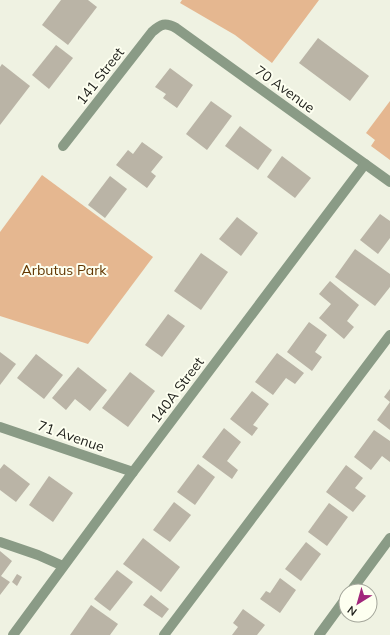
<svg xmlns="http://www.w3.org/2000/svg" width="390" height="635" font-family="Mulish,sans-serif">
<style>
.green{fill:#e5b790}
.building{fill:#bab4a6}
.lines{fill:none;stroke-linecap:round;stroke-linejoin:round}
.minor{stroke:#8a9b86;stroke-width:10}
.labels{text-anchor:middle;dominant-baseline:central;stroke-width:4;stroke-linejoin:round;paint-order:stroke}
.street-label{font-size:14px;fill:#1d1e19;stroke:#fdfff0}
.park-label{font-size:14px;fill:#623600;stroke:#fdfff0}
</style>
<rect width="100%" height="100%" fill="#eff2e2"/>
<g class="green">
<polygon points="182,0 319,0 272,63 235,35 180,3"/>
<polygon points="390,101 390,160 371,146 375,140 366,133"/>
<polygon points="42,175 153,257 88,344 0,316 0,232"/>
</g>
<g class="building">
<polygon points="61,0 88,0 97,7 68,45 42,25"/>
<polygon points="318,38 369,76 350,101 299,63"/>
<polygon points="56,45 73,58 49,89 32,75"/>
<polygon points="2,64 30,86 0,125 0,67"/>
<polygon points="170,68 193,85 177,108 163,98 166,94 155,87"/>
<polygon points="211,101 232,116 207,150 186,134"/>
<polygon points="240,126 272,150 258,170 225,146"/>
<polygon points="142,142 163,157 151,172 156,176 147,188 116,165 128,150 133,154"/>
<polygon points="282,156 311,178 295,198 267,177"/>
<polygon points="110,176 127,189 105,218 88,205"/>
<polygon points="380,214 390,221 390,238 378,254 360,240"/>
<polygon points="237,217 258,233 241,256 219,239"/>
<polygon points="355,249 390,274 390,287 375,306 335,277"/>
<polygon points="201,253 228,272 201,310 174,291"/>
<polygon points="330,281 359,305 347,321 354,327 344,339 319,318 331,304 319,294"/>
<polygon points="168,314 185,326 162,357 145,345"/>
<polygon points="309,322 327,335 315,352 322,357 312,371 287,352"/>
<polygon points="0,352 16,364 0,385"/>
<polygon points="277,353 304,373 295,384 286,378 273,395 255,382"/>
<polygon points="36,354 63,375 44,399 17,378"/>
<polygon points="78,367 107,390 90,411 75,399 66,410 52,398"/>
<polygon points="130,372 155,391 128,427 102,408"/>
<polygon points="390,389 390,402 384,397"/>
<polygon points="252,391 269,404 253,425 258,428 252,436 230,419"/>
<polygon points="390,402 390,430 377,420"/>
<polygon points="224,428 241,442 227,461 238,470 232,479 202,457"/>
<polygon points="374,430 390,441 390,462 382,456 371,470 354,457"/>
<polygon points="4,464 30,484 16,502 0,490 0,469"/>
<polygon points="198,464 215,477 195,505 177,492"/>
<polygon points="346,465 363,478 355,488 366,496 353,512 326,492"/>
<polygon points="49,476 73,493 53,522 29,505"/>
<polygon points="174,502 191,515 170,542 153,530"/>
<polygon points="329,503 348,517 327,546 308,532"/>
<polygon points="143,538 180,567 161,592 123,564"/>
<polygon points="306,542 321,554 301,581 285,569"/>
<polygon points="0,551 12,561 1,576 10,582 0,595"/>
<polygon points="117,570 133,582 110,611 94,599"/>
<polygon points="17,574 22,577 17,586 12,582"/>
<polygon points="280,578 296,590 280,613 260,599 266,591 270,593"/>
<polygon points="151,595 169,609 162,618 143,605"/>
<polygon points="91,605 118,624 110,635 70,635"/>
<polygon points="243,609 265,625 257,635 232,635 238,627 233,623"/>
</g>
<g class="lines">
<g class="minor">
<path d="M 63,146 L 152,32 C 161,24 165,22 176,28 L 390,182"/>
<polyline points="0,427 133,472"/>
<polyline points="0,542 38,555 63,566"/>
<polyline points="351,591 390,538"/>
<polyline points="13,635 133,472 365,164"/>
<polyline points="164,635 390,335"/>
<polyline points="319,635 346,598"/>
</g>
</g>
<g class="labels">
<g class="street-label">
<text transform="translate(100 76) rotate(-52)">141 Street</text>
<text transform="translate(285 89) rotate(36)">70 Avenue</text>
<text transform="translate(177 390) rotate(-53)">140A Street</text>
<text transform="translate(71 436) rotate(19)">71 Avenue</text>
</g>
<g class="park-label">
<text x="64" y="270">Arbutus Park</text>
</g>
</g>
<g transform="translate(358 603) rotate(217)"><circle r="19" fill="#fdfff0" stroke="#a3a59a"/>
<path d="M0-3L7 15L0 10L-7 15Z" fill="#a1267b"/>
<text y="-6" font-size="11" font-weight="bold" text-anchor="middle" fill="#1d1e19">N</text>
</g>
</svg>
